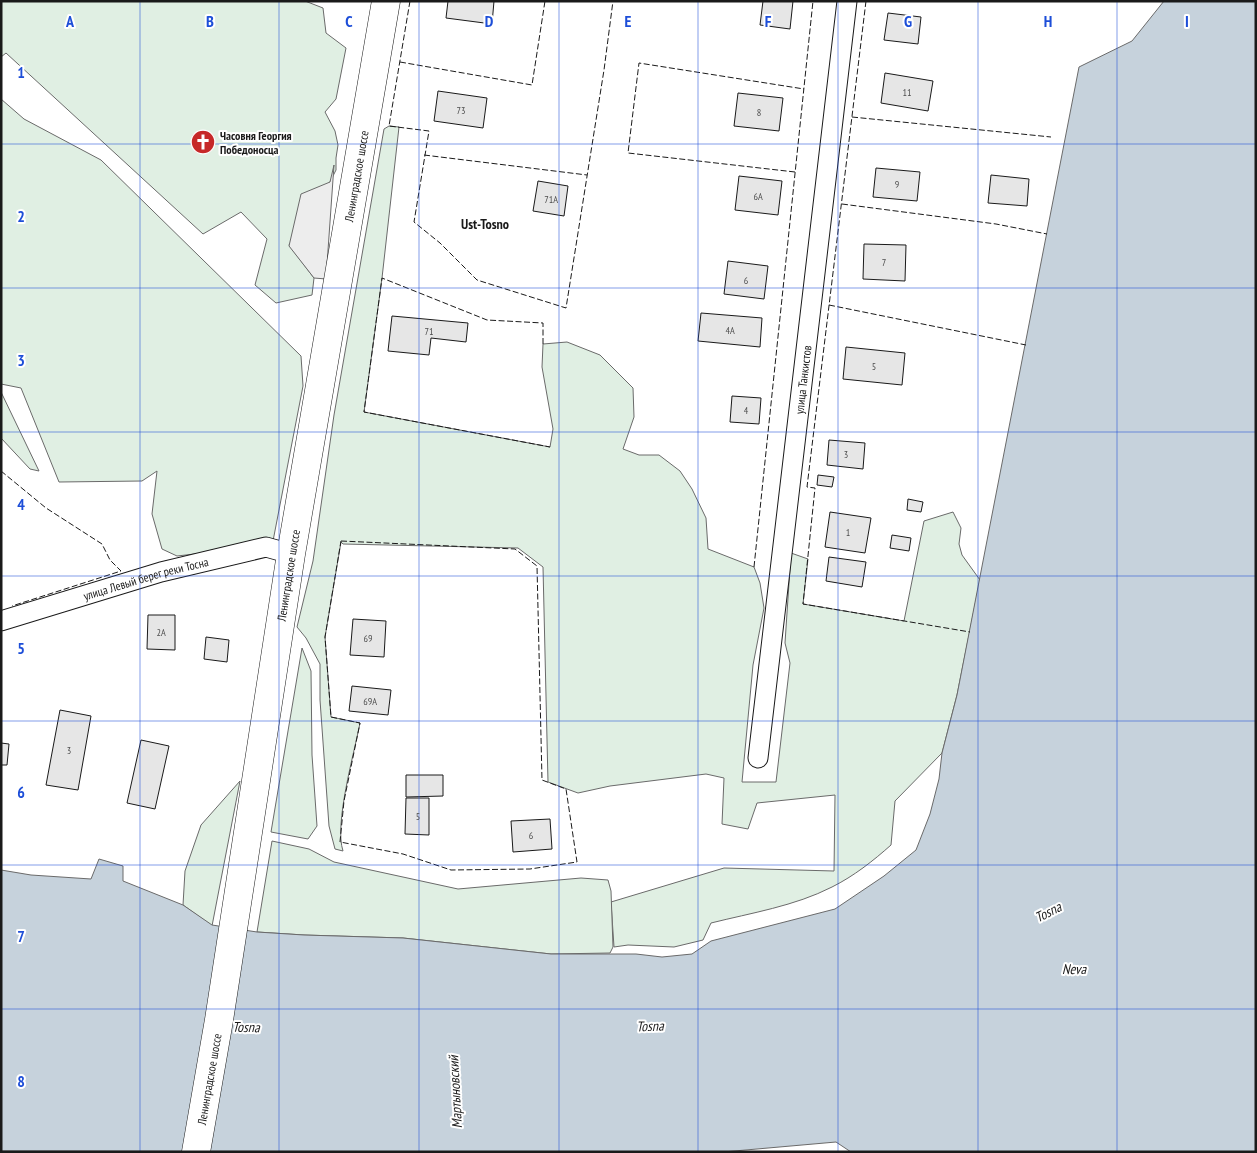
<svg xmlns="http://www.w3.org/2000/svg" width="1257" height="1153" font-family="'PT Sans Narrow',sans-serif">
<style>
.green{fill:#e0efe3;stroke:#6a6a6a}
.parking{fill:#ededed;stroke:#6a6a6a}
.water{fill:#c6d2dc;stroke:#6a6a6a}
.building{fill:#e6e6e6;stroke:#1a1a1a}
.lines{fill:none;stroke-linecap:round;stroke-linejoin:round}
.street-casing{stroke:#1a1a1a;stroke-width:21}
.primary-casing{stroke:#1a1a1a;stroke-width:29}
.street{stroke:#fff;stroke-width:19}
.primary{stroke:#fff;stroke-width:28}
.fence{stroke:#1a1a1a;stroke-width:1;stroke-dasharray:6 2.5;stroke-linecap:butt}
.grid{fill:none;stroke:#1d4ed8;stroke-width:1;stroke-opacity:0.55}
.labels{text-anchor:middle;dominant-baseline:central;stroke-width:4;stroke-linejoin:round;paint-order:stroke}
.number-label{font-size:10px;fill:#4d4d4d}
.poi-label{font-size:12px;font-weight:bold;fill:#1a1a1a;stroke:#fff;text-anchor:start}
.street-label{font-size:12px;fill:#1a1a1a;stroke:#fff}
.neighbourhood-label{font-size:14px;font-weight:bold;fill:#1a1a1a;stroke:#fff}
.water-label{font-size:14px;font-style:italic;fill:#1a1a1a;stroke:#fff}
.grid-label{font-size:16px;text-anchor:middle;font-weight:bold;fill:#1d4ed8;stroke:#fff;stroke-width:4;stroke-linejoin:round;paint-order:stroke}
</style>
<rect width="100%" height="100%" fill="#fff"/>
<g class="green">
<polygon points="1,1 305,1 323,8 326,33 346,48 336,99 325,112 335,131 338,145 336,158 336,170 330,182 289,245 314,278 312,295 276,303 255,285 267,239 241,212 203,234 6,53 1,57"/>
<polygon points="1,99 24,119 101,160 301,356 303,386 273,541 230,550 177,556 162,549 152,514 157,471 142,481 59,482 21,388 1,384"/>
<path d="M 389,126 L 399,127 L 382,278 L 364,412 L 550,447 L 553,429 L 542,367 L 543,344 L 567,342 L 600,355 L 633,388 L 634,417 L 623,449 L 639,455 L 659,455 L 680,471 L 692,489 L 706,518 L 708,549 L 754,567 L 760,583 L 764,608 L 753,665 L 742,782 L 776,782 L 790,663 L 785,643 L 791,553 L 808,559 L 803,604 L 904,621 L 924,521 L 953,512 L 961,528 L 959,544 L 962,555 L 980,580 L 957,695 L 942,753 L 895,801 L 891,845 C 873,861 854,876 832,887 C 795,906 751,913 711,923 L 703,940 L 674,947 L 628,945 L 614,947 L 611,902 L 724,868 L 834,871 L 835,795 L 757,803 L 748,829 L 722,824 L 724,778 L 706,774 L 610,786 L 578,793 L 548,782 L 543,567 L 518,548 L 343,544 L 341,542 L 325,637 L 331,717 L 360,723 C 354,754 334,824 343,851 L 335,849 L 329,826 L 320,700 L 320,664 L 306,638 L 297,627 L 313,561 L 334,415 L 384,129 Z"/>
<polygon points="1,392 39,471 30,469 1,438"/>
<polygon points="302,648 311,671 312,755 317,826 308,839 271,832"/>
<polygon points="240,781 212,926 183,905 185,871 201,825"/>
<polygon points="272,841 309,849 334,862 458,889 581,878 608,880 611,891 613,947 610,953 551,954 403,938 304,935 257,932"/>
</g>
<polygon class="parking" points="334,165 326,279 314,278 289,246 301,194 330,182"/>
<polygon class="water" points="1164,1 1256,1 1256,1152 851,1152 836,1142 723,1152 1,1151 1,870 31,875 91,879 99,859 123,866 123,881 183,905 212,925 257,932 304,935 403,938 551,954 636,954 662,957 692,954 711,941 835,909 884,876 916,850 930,814 939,779 942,753 957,695 1079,67 1132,41"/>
<g class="building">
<polygon points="448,1 494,1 492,24 446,18"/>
<polygon points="763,1 793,1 790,29 760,25"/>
<polygon points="888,13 921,17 918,44 884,40"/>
<polygon points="885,73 933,81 928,111 881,103"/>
<polygon points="438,91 487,98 483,128 434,121"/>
<polygon points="738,93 783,98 779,131 734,126"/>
<polygon points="197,135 211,136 210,149 196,148"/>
<polygon points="876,168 920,172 917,201 873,197"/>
<polygon points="991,175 1029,179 1027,206 988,203"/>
<polygon points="739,176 782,181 778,215 735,210"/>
<polygon points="538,181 568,186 564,216 533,211"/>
<polygon points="864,244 906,245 905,281 863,279"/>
<polygon points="728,261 768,266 764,299 724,294"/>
<polygon points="701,313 762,318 760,347 698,341"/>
<polygon points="392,316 468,323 466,342 431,338 429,355 388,351"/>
<polygon points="846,347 905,353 902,385 843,379"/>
<polygon points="732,396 761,398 759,424 730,422"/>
<polygon points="829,440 865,443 863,469 827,465"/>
<polygon points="818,475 834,477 832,487 817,485"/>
<polygon points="908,499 923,502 921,512 907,510"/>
<polygon points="830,512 871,518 865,553 825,547"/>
<polygon points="892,535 911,538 909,551 890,548"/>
<polygon points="829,557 866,562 862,587 826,581"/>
<polygon points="148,615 175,615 175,650 147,649"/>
<polygon points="353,619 386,621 384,657 350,655"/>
<polygon points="206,637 229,640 227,662 204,659"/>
<polygon points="352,686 391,690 388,715 349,711"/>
<polygon points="60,710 91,716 78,790 46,785"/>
<polygon points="141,740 169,746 155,809 127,803"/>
<polygon points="1,743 9,744 7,765 1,765"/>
<polygon points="406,775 443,775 443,796 406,797"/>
<polygon points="406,798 429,798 429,835 405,834"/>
<polygon points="550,819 552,849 513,852 511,821"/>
</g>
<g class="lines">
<g class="street-casing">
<g id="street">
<path id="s1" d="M 1,621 L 161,572 L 266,547 L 291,554"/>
<path id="s2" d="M 758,758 L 847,1"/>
</g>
</g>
<g class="primary-casing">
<g id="primary">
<path id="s3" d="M 196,1152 L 219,1020 L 291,554 L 386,1"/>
</g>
</g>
<use href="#street" class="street"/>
<use href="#primary" class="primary"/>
<g class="fence">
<polyline points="410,1 389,126 429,131 414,222 440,243 477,280 566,308 604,70 613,1"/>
<polyline points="866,1 807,487 815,488 803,604 970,632"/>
<polyline points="400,62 532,85 545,1"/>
<polyline points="852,117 1051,137"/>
<polyline points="424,155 587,175"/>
<polyline points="795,172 628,153 639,63 804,89"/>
<polyline points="842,204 996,224 1047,234"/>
<polyline points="829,305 1026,345"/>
<polyline points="543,344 543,323 487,320 382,278 364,412 550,447"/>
<polyline points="1,471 46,508 102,544 110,560 121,571 12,606"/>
<polygon points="341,541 515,549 537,566 542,780 566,789 577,862 530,869 451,870 403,854 340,842 344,801 360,723 331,717 325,637"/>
<polyline points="754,567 813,1"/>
</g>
</g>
<path class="grid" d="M 140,1 L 140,1152M 279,1 L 279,1152M 419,1 L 419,1152M 559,1 L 559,1152M 698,1 L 698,1152M 838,1 L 838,1152M 978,1 L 978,1152M 1117,1 L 1117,1152M 1,144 L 1256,144M 1,288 L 1256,288M 1,432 L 1256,432M 1,576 L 1256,576M 1,721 L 1256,721M 1,865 L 1256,865M 1,1009 L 1256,1009"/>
<defs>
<g id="church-disc" transform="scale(1.25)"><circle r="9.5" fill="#c62828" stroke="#fff"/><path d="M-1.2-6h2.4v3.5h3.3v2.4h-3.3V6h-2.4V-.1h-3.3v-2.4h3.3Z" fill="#fff"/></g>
</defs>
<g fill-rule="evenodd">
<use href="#church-disc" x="203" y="142"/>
</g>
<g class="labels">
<g class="number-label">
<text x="907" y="92">11</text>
<text x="461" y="110">73</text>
<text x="759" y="112">8</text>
<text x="897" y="184">9</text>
<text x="758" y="196">6А</text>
<text x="551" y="199">71А</text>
<text x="884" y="262">7</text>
<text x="746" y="280">6</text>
<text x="730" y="330">4А</text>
<text x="429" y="331">71</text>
<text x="874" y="366">5</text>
<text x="746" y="410">4</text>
<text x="846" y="454">3</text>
<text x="848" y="532">1</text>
<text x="161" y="632">2А</text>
<text x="368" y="638">69</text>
<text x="370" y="701">69А</text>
<text x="69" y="750">3</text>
<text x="418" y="816">5</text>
<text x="531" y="835">6</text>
</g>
<g class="poi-label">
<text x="220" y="135">Часовня Георгия<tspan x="220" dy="14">Победоносца</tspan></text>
</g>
<g class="street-label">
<text stroke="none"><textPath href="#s3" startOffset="989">Ленинградское шоссе</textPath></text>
<text stroke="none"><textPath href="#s2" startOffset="381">улица Танкистов</textPath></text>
<text stroke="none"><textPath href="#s3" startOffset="584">Ленинградское шоссе</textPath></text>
<text stroke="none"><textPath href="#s1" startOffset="151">улица Левый берег реки Тосна</textPath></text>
<text stroke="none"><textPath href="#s3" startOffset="74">Ленинградское шоссе</textPath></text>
</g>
<g class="neighbourhood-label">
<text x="485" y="224">Ust-Tosno</text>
</g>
<g class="water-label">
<text transform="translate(1048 912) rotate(-27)">Tosna</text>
<text x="1074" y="969">Neva</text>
<text transform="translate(650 1026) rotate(-2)">Tosna</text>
<text transform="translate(246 1027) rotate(1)">Tosna</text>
<text transform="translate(455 1092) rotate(-93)">Мартыновский</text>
</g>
</g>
<g class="grid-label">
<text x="70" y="27">A</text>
<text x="210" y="27">B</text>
<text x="349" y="27">C</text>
<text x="489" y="27">D</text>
<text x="628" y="27">E</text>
<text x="768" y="27">F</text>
<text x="908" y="27">G</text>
<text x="1048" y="27">H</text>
<text x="1187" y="27">I</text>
<text x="21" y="78">1</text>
<text x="21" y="222">2</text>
<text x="21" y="366">3</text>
<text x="21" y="510">4</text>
<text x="21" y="654">5</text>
<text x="21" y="798">6</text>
<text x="21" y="942">7</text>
<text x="21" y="1087">8</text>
</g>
<rect width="1257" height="1153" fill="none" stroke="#1a1a1a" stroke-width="5"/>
</svg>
